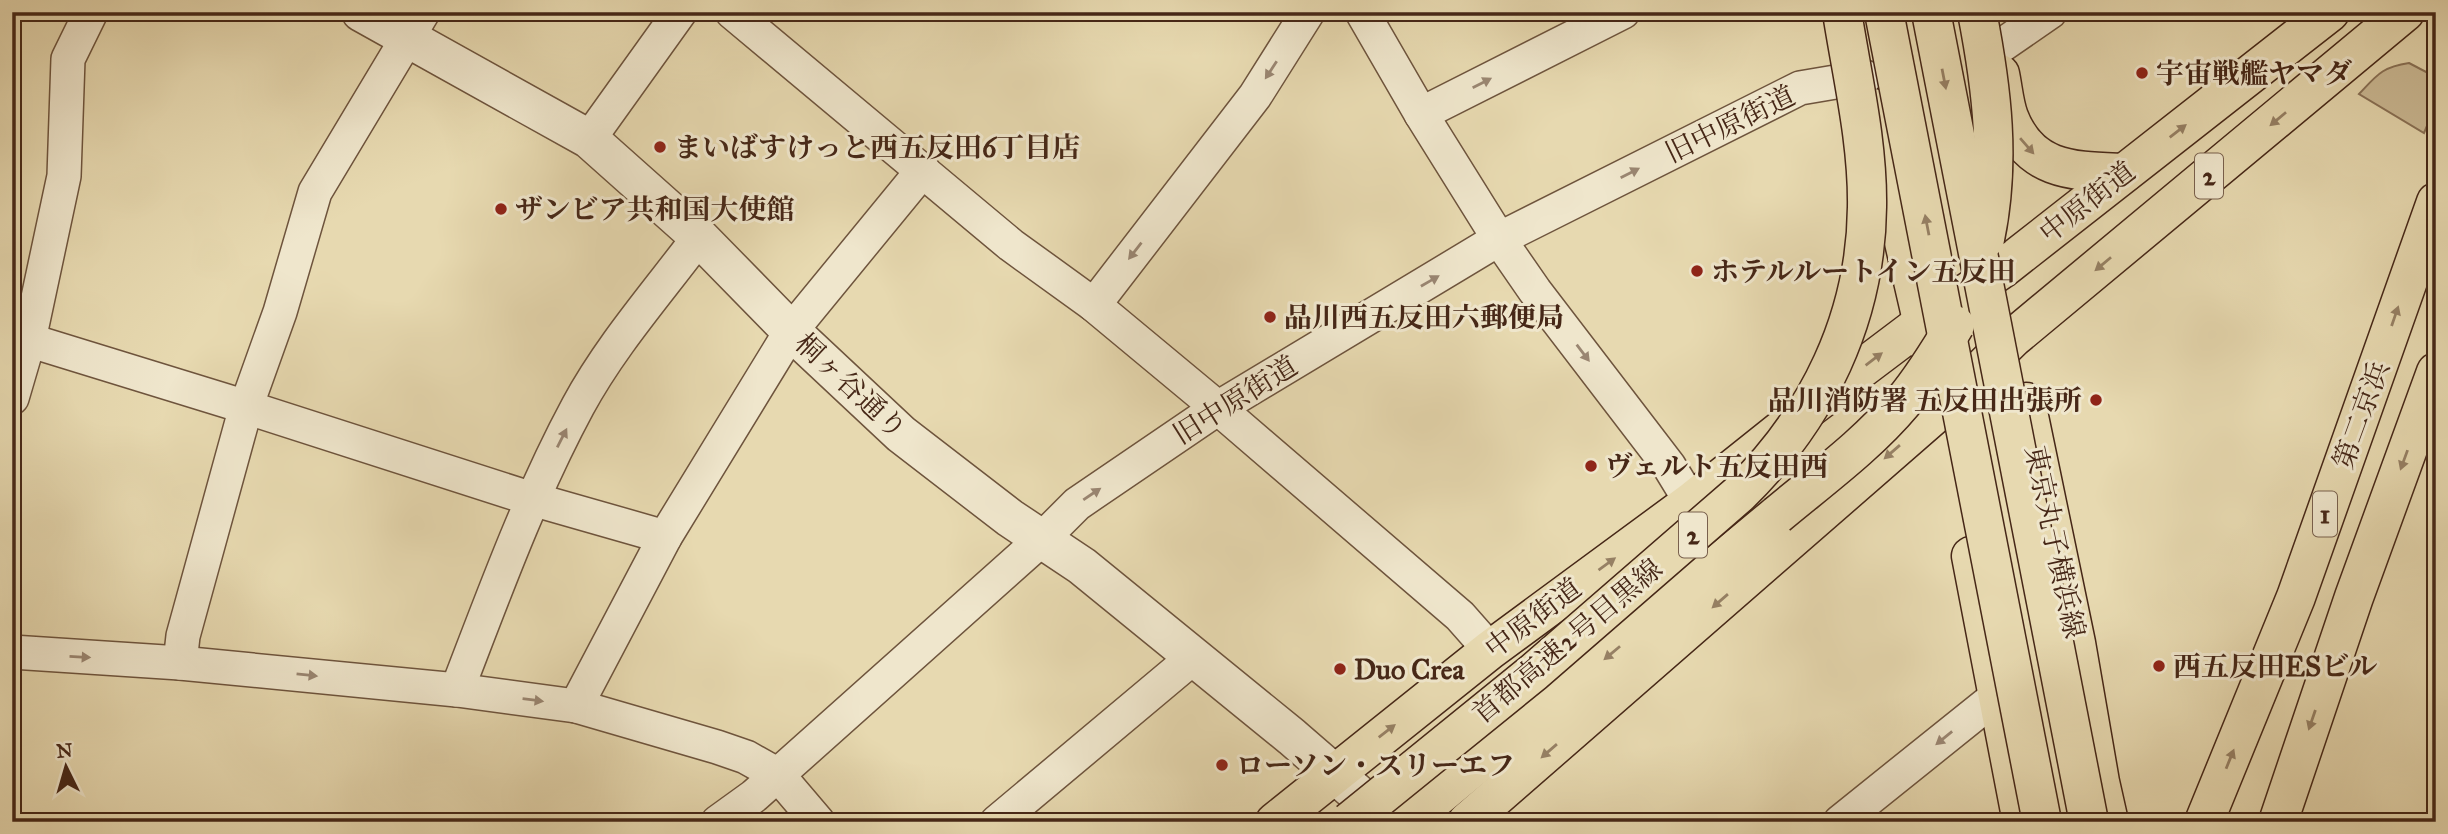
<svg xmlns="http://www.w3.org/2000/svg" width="2448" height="834" font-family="'IM FELL Great Primer','Noto Serif JP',serif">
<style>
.green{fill:#ccbb96;stroke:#897156;stroke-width:2}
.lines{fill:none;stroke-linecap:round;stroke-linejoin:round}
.minor-casing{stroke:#6e543d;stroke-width:36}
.tertiary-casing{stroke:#6e543d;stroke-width:41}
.primary-casing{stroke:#462717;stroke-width:41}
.trunk-casing{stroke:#462717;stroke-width:41}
.motorway-casing{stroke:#462717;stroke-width:41}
.minor{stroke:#efe6cc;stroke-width:33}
.tertiary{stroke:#efe6cc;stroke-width:38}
.primary{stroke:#e7d9b0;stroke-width:38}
.trunk{stroke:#e7d9b0;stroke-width:38}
.motorway{stroke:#e7d9b0;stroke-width:38}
.motorway-bridge-casing{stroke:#462717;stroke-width:41;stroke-linecap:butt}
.motorway-bridge{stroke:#e7d9b0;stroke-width:38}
.oneway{fill:#9a8672}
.oneway2{fill:#968064}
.poi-dot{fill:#8f2418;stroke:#efe6cc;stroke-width:2.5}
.labels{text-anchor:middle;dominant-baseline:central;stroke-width:6;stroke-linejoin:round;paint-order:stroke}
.shield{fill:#efe6cc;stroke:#79604d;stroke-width:2}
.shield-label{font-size:26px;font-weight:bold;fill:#462717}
.poi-label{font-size:28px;font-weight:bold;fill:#462717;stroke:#efe6cc;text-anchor:start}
.street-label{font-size:28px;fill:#462717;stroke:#efe6cc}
</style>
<rect width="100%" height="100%" fill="#e7d9b0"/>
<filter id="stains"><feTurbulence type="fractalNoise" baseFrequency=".00286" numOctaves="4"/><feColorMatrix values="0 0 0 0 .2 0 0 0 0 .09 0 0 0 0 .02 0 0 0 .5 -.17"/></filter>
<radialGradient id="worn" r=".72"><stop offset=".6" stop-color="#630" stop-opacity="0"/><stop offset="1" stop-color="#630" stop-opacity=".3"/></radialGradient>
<path class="green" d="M 2409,63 L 2430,74 C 2439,99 2434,110 2424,133 L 2359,94 C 2377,75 2382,67 2409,63 Z"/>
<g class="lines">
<g class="minor-casing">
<g id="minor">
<polyline points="732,12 1011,245 1094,305 1218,408 1460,616 1490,650"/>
<polyline points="1362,12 1421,114 1499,239 1535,291 1669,466 1691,502"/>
<polyline points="1995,50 2050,12"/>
<polyline points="1421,114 1623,12"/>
<polyline points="589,139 680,12"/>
<polyline points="1094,305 1255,96 1308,12"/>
<polyline points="12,335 246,407 532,499 665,537"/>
<polyline points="12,398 29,340 64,176 68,59 91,12"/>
<polyline points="12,652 180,663 457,690 576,706 717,747 746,757 778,775 818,822"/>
<polyline points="180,663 183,636 246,407 280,312 315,192 423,12"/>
<path d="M 457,690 C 494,594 529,497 578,406 C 611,345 658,292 699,237"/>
<polyline points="576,706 665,537 791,331 923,170"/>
<polyline points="718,822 754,796 1042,539 1077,504 1218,408 1499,239 1800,88 1865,77"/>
<polyline points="997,822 1195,656"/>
<polyline points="1840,822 1997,696"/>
</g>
</g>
<g class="tertiary-casing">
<polyline id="tertiary" points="361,12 589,139 699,237 791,331 901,434 1010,518 1082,566 1292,737 1390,822"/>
</g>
<g class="primary-casing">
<g id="primary">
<path d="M 2000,74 C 2003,88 2004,104 2009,117 C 2030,172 2074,171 2124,173"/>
<polyline points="1873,108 1928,346"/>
<polyline points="2026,402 2076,643 2100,782 2109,822"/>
<polyline points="1971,556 2022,822"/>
<polyline points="1275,822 1490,650 1691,502 1800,415 1922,323 2002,269 2330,12"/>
<polyline points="1467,822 1943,407 2013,338 2405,12"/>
</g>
</g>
<g class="trunk-casing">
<g id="trunk">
<polyline points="2204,822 2296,597 2436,202"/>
<polyline points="2278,822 2354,597 2436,372"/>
</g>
</g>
<g class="motorway-casing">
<polyline id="motorway" points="1407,822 1777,515"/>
</g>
<use href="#minor" class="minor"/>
<use href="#tertiary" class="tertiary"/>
<use href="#primary" class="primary"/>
<use href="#trunk" class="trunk"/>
<use href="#motorway" class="motorway"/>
<g class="motorway-bridge-casing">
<g id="motorway-bridge">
<polyline points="1884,12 2042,822"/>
<polyline points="1931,12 2089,822"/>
<path d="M 1977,12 C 1992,89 2001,162 1985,239"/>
<path d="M 1777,515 C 1820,479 1867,445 1903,402 C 1923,378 1939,352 1955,325"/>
<path d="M 1349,822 L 1534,672 L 1739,494 C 1818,417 1866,318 1867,207 C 1868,142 1852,76 1842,12"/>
</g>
</g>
<use href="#motorway-bridge" class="motorway-bridge"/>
</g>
<defs><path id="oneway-solid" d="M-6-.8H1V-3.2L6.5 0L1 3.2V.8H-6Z" transform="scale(1.75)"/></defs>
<g class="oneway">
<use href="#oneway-solid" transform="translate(1271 70) rotate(123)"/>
<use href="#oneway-solid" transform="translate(1482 83) rotate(-27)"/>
<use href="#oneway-solid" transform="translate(1630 173) rotate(-27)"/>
<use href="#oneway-solid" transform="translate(1135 251) rotate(128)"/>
<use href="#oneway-solid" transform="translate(1430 281) rotate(-30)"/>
<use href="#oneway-solid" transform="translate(1583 353) rotate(53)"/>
<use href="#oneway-solid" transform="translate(562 438) rotate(-63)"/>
<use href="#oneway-solid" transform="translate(1092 494) rotate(-34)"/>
<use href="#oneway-solid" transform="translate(80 657) rotate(3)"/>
<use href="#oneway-solid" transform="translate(307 675) rotate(6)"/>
<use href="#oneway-solid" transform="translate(533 700) rotate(7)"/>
<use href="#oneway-solid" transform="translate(1944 738) rotate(141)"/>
</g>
<g class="oneway2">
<use href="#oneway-solid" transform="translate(1944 79) rotate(79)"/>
<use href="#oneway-solid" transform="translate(2278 119) rotate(140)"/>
<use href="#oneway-solid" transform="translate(2178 131) rotate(-38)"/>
<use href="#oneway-solid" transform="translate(2027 146) rotate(49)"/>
<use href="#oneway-solid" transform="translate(1927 225) rotate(-101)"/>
<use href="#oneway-solid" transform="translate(2103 264) rotate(140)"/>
<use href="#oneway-solid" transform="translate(2395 316) rotate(-71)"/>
<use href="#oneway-solid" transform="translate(1874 359) rotate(-37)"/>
<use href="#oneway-solid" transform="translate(1892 452) rotate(139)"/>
<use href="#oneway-solid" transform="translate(2404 460) rotate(110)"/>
<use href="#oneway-solid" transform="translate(1607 564) rotate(-36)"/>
<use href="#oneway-solid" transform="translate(1720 601) rotate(139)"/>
<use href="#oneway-solid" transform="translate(1612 653) rotate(140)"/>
<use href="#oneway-solid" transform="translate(2312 720) rotate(109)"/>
<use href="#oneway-solid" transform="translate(1387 731) rotate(-38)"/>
<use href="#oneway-solid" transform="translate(1549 751) rotate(139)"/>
<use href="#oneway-solid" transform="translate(2230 759) rotate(-68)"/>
</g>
<g class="poi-dot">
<circle cx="2142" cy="73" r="7"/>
<circle cx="660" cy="147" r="7"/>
<circle cx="501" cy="209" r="7"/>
<circle cx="1697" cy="271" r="7"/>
<circle cx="1270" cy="317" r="7"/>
<circle cx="2096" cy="400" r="7"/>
<circle cx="1591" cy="466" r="7"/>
<circle cx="2159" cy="666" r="7"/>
<circle cx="1340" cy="669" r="7"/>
<circle cx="1222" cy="765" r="7"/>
</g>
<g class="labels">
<g class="shield">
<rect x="2195" y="153.5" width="28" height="45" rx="5"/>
<rect x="2313" y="491.5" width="24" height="45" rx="5"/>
<rect x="1679" y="512.5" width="28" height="45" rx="5"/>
</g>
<g class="shield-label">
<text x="2209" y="176">2</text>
<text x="2325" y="514">1</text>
<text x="1693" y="535">2</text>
</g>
<g class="poi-label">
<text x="2156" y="73">宇宙戦艦ヤマダ</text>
<text x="674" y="147">まいばすけっと西五反田6丁目店</text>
<text x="515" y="209">ザンビア共和国大使館</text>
<text x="1711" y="271">ホテルルートイン五反田</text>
<text x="1284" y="317">品川西五反田六郵便局</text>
<text x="2082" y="400" text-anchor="end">品川消防署 五反田出張所</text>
<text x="1605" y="466">ヴェルト五反田西</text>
<text x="2173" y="666">西五反田ESビル</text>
<text x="1354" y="669">Duo Crea</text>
<text x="1236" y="765">ローソン・スリーエフ</text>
</g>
<g class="street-label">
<text transform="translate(1730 124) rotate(-26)">旧中原街道</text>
<text transform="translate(2087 202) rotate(-38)">中原街道</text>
<text transform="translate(851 386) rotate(43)">桐ヶ谷通り</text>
<text transform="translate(1235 400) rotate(-32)">旧中原街道</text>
<text transform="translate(2361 415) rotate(-70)">第二京浜</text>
<text transform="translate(2055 542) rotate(78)">東京丸子横浜線</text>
<text transform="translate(1533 618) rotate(-37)">中原街道</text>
<text transform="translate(1567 641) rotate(-40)">首都高速2号目黒線</text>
</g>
</g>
<rect width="2448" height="834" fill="none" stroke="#e7d9b0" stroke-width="42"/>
<rect x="14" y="14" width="2420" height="806" fill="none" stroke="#462717" stroke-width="3.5"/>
<rect x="21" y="21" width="2406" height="792" fill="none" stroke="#462717" stroke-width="2"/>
<g transform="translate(66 767) rotate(355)" stroke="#efe6cc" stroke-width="5" paint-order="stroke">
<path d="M0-5L12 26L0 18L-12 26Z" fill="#462717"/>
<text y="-10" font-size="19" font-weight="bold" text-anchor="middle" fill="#462717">N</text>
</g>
<rect width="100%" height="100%" filter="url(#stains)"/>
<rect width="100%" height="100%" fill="url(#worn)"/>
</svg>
